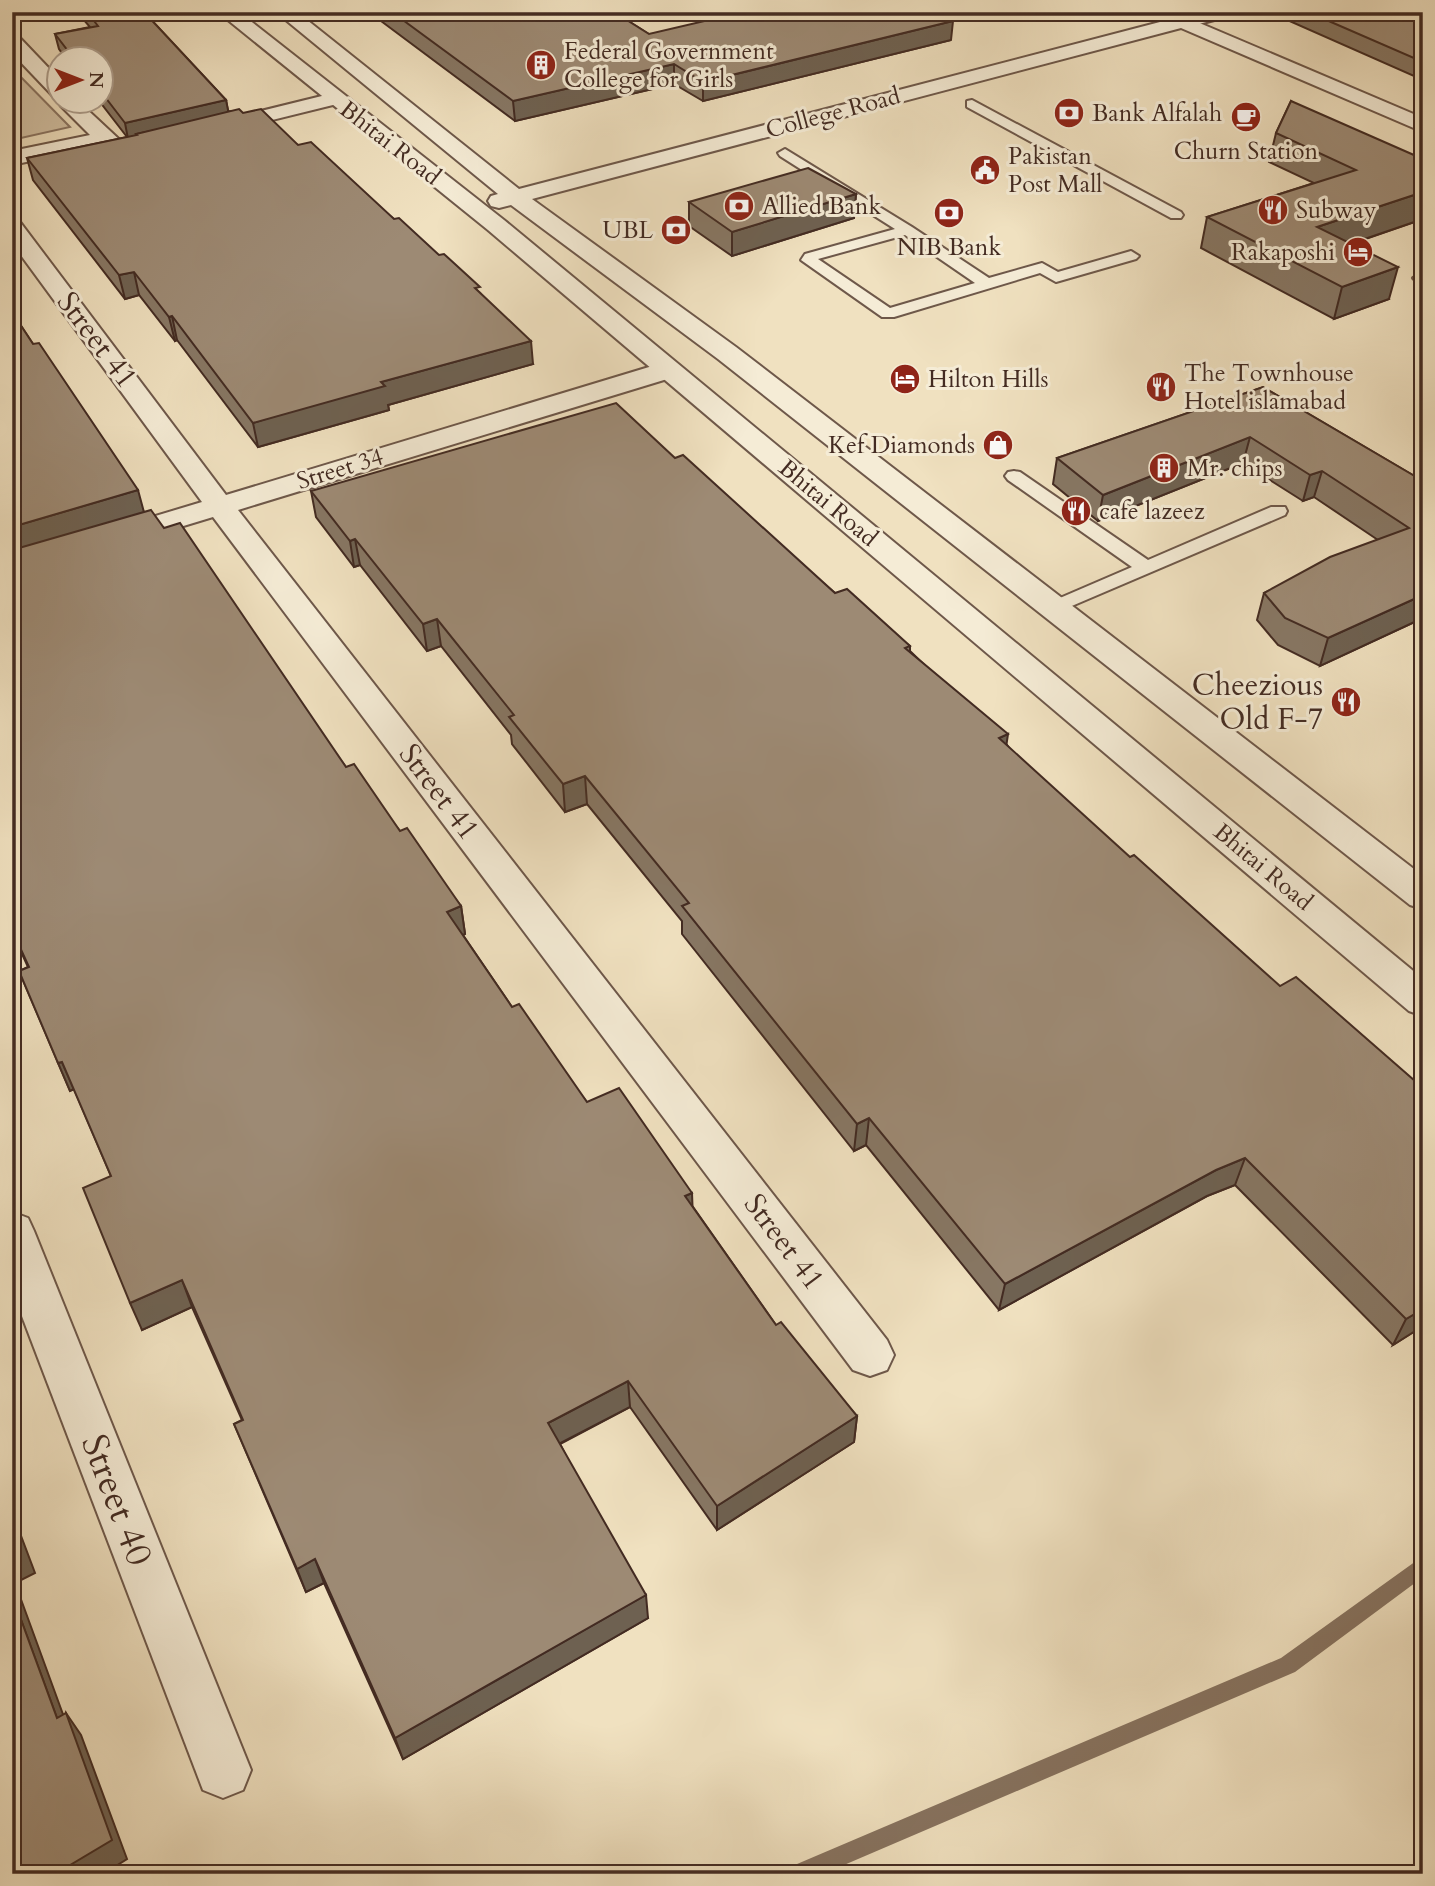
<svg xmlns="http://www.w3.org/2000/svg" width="1435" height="1886" font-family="Cardo,serif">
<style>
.green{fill:#d3c2a5;stroke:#8b7664;stroke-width:2}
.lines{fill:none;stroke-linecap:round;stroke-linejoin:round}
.stream{fill:#877360;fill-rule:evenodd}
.service-casing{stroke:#6e584a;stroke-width:4}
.minor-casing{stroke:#6e584a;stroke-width:4}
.tertiary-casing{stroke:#6e584a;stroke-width:4}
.service{fill:#f5ecd6;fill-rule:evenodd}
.minor{fill:#f5ecd6;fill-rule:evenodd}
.tertiary{fill:#f5ecd6;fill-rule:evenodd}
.wall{fill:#877764;stroke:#432b22;stroke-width:2}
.shaded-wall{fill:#6e6151;stroke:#432b22;stroke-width:2}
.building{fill:#9d8a74;stroke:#432b22;stroke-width:2}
.labels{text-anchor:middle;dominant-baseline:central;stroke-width:6;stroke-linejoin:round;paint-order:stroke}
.far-poi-label{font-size:24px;fill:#432b22;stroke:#f5ecd6;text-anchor:start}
.far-street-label{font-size:24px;fill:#432b22;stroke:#f5ecd6}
.street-label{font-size:30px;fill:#432b22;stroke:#f5ecd6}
.poi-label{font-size:30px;fill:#432b22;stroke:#f5ecd6;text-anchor:end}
.near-street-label{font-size:37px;fill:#432b22;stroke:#f5ecd6}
</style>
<rect width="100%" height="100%" fill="#f0e1c0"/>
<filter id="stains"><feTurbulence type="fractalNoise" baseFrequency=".00286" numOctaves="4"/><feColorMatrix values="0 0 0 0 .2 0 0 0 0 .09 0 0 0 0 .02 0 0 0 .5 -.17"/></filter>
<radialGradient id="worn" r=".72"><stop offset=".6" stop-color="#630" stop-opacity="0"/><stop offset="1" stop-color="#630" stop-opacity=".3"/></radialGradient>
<polygon class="green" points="12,68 70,127 12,140"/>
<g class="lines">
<polygon class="stream" points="1423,1556 1423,1577 1295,1672 823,1874 787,1874 790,1867 1281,1658"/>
<g class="service-casing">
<g id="service">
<polygon points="972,100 1181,212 1183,215 1181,218 1171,218 967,107 967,101"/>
<path d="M 785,149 L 912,227 L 989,278 L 1042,263 L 1058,272 L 1131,251 L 1139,256 L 1136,259 L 1056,282 L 1040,273 L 894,317 L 882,317 L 801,260 L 805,254 L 895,229 L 780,156 L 778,153 ZM 905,235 L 975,283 L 890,308 L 818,259 Z"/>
<polygon points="1423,272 1423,282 1416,281 1413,278"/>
<polygon points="1014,471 1020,472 1148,560 1271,507 1285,507 1287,511 1285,515 1053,614 1046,612 1043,608 1046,604 1132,567 1008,480 1005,476 1008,472"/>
</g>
</g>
<g class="minor-casing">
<g id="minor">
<polygon points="1151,12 1176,12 1185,16 1199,12 1232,12 1230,16 1183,28 1153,16"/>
<polygon points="12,35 19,37 60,80 60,98 53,96 12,53"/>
<polygon points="334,93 341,95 344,99 341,103 215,134 208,132 204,128 208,124"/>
<path d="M 60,99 L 60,102 L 79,102 L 123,143 L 153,137 L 161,138 L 164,143 L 161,148 C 138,153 119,164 101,146 L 12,165 L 12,151 L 90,135 L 61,106 L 58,102 Z"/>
<polygon points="12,220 20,222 226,495 659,364 668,362 677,364 681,370 677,376 238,510 887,1340 894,1355 887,1370 870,1376 853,1370 213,517 12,578 12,559 202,502 12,243"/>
<polygon points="12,1212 28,1218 34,1231 251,1770 243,1790 223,1798 203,1790 12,1290"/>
</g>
</g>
<g class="tertiary-casing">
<g id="tertiary">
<polygon points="218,12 239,12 504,220 1423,979 1423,1016 1409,1011 488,230"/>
<polygon points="276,12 297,12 519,189 1183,16 1423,118 1423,132 1181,28 532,199 736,347 1423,876 1423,909 1410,905 718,359 511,205 499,208 491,206 488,201 491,196 498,194"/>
</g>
</g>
<use href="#service" class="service"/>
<use href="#minor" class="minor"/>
<use href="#tertiary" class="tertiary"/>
</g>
<g class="wall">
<polygon points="77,12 144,12 226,100 228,111 243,113 298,145 394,219 480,293 533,364 388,405 389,410 258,447 177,340 175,341 139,295 125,299 33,180 27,158 127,137 100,102 102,102 102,60 67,60 59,49 55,34 90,27"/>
<polygon points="380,12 614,12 649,34 951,40 703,101 674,84 515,121 381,21"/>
<polygon points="955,12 982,12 963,17"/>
<polygon points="1269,12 1423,12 1423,80"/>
<polygon points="1291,101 1423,219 1351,244 1389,299 1334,319 1201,248 1207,217 1314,183 1269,162 1276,133"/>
<polygon points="856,194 854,218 732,256 689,226 689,202"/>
<polygon points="12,312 144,512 164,528 346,767 400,831 461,906 465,934 463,935 512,1007 587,1102 693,1207 776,1325 857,1416 854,1442 717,1530 630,1407 560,1444 648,1618 403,1759 324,1583 306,1592 234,1424 242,1420 192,1307 142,1330 111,1176 74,1089 70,1091 19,971 28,967 12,932"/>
<polygon points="1263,387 1423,481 1423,618 1320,666 1278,645 1257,620 1264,593 1378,540 1314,497 1303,501 1243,463 1098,521 1053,484 1057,458"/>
<polygon points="675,458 835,593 910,646 910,651 1007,745 1423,1326 1393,1345 1235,1185 1207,1196 999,1310 866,1145 854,1151 682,934 682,921 587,804 565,812 512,744 511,735 441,646 427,651 360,565 354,567 316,517 311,491"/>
</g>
<g class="shaded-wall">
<polygon points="964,12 982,12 963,17"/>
<polygon points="953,21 951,40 703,101 703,82"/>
<polygon points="674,64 674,84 515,121 513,101"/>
<polygon points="226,100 229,115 136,134 136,137 128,139 125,123"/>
<polygon points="1423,192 1423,219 1309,258 1317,227"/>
<polygon points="856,194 854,218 732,256 732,232"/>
<polygon points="1398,267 1389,299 1334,319 1342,287"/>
<polygon points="134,272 139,295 125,299 119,275"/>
<polygon points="172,316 177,340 175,341 169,317"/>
<polygon points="531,341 533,364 388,405 389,410 258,447 253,423 381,382"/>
<polygon points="1250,437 1243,463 1098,521 1103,495"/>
<polygon points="1322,471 1314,497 1303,501 1310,475"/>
<polygon points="138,490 145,516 12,556 12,527"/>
<polygon points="355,539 360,565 354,567 350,541"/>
<polygon points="1423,595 1423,618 1320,666 1328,638"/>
<polygon points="437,619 441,646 427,651 423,624"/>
<polygon points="1008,734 1004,761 999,738"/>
<polygon points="585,776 587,804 565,812 563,784"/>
<polygon points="461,906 465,934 451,940 447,912"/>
<polygon points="62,1062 74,1089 70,1091 58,1063"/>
<polygon points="869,1118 866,1145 854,1151 857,1124"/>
<polygon points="1245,1158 1235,1185 1207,1196 999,1310 1005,1284 1216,1170"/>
<polygon points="692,1193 693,1219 685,1196"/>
<polygon points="182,1280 192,1307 142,1330 130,1303"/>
<polygon points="1423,1309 1423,1326 1393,1345 1406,1319"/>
<polygon points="628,1381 630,1407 551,1448 548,1423"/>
<polygon points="857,1416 854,1442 717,1530 717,1506"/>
<polygon points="12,1512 35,1573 15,1583 72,1739 57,1718 12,1595"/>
<polygon points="315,1559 324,1583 306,1592 297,1569"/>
<polygon points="646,1595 648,1618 403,1759 395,1738"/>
<polygon points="66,1713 81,1735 127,1859 103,1874 55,1874"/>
</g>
<g class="building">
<polygon points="87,12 144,12 226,100 125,123 102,93 102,60 75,60 55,34 98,26"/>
<polygon points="392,12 614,12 649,34 743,12 934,12 953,21 703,82 674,64 513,101"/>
<polygon points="1308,12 1423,12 1423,62"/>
<polygon points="1291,101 1423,159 1423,192 1317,227 1398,267 1342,287 1207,217 1356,170 1276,133"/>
<polygon points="239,109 243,113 261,109 298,145 311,142 394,219 399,218 439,255 444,254 480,287 475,288 531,341 381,382 385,386 253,423 172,316 169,317 134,272 119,275 27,158 137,135 136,134"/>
<polygon points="808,168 856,194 732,232 689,202"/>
<polygon points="12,312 33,344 39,343 138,490 12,527"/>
<polygon points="1263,387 1423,481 1423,595 1328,638 1285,618 1264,593 1330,557 1409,528 1322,471 1310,475 1250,437 1103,495 1057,458"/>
<polygon points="616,403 675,458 683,455 835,593 847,589 910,646 905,648 1008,734 999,738 1130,857 1134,855 1280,986 1296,977 1423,1088 1423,1309 1406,1319 1245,1158 1216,1170 1005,1284 869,1118 857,1124 682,906 689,903 585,776 563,784 509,717 514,715 437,619 423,624 355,539 350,541 311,491"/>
<polygon points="151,510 164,528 180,523 346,767 354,764 400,831 407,828 461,906 447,912 512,1007 519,1004 587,1102 619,1088 692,1193 685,1196 776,1325 781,1322 857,1416 717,1506 628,1381 548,1423 646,1595 395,1738 315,1559 297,1569 234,1424 243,1420 182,1280 130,1303 83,1188 111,1176 62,1062 58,1063 19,971 29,967 12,930 12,550"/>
<polygon points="12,1528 20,1549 12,1553"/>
<polygon points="12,1595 57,1718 66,1713 112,1840 55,1874 12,1874"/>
</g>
<defs>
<g id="building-disc" transform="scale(1.575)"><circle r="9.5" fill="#8f2418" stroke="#f5ecd6"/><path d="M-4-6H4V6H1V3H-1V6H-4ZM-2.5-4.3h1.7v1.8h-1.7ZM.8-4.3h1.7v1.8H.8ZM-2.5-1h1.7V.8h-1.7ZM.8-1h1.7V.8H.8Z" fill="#fff"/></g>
<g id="bank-disc" transform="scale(1.575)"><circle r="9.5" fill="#8f2418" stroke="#f5ecd6"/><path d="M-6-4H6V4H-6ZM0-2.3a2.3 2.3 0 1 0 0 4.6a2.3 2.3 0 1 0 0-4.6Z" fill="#fff"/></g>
<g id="cafe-disc" transform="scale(1.575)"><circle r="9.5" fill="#8f2418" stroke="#f5ecd6"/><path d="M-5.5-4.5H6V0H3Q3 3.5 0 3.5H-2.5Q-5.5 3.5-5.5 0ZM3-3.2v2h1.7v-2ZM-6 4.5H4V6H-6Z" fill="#fff"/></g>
<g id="civic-disc" transform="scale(1.575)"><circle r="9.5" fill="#8f2418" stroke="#f5ecd6"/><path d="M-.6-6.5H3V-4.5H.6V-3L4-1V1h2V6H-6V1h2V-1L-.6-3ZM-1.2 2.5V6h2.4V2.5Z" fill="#fff"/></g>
<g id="restaurant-disc" transform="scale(1.575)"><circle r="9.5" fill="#8f2418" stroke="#f5ecd6"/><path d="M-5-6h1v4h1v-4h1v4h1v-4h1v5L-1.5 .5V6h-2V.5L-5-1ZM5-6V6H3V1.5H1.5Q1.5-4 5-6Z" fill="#fff"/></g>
<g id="hotel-disc" transform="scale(1.575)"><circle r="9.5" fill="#8f2418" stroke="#f5ecd6"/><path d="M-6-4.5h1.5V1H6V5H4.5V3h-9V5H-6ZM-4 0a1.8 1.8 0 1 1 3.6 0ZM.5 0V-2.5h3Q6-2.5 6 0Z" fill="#fff"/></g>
<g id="shop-disc" transform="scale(1.575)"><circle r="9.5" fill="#8f2418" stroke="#f5ecd6"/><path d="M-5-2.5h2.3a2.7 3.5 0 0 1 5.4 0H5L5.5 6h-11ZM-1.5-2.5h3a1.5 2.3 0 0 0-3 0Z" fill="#fff"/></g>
</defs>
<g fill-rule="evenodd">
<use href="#building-disc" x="541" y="65"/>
<use href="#bank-disc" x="1069" y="113"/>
<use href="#cafe-disc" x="1246" y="117"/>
<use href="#civic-disc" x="985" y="170"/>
<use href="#bank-disc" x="739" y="206"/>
<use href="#restaurant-disc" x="1273" y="210"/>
<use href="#bank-disc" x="949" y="213"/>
<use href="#bank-disc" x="676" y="230"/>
<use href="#hotel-disc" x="1358" y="252"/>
<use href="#hotel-disc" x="905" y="379"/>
<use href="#restaurant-disc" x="1161" y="387"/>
<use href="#shop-disc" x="998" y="445"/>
<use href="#building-disc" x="1164" y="468"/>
<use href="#restaurant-disc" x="1076" y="511"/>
<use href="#restaurant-disc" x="1346" y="702"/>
</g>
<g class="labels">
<g class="far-poi-label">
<text x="564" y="51">Federal Government<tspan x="564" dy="28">College for Girls</tspan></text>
<text x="1092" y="113">Bank Alfalah</text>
<text x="1246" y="151" text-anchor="middle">Churn Station</text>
<text x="1008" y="156">Pakistan<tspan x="1008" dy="28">Post Mall</tspan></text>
<text x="762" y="206">Allied Bank</text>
<text x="1296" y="210">Subway</text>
<text x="653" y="230" text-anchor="end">UBL</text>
<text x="949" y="247" text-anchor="middle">NIB Bank</text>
<text x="1335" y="252" text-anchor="end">Rakaposhi</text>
<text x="1184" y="373">The Townhouse<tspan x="1184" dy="28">Hotel islamabad</tspan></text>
<text x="928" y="379">Hilton Hills</text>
<text x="975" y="445" text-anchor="end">Kef Diamonds</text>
<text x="1187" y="468">Mr. chips</text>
<text x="1099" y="511">cafe lazeez</text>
</g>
<g class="far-street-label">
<text transform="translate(833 113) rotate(-15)">College Road</text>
<text transform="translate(390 143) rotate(38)">Bhitai Road</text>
<text transform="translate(340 469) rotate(-17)">Street 34</text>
<text transform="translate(828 503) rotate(40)">Bhitai Road</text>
<text transform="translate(1263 867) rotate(40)">Bhitai Road</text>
</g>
<g class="street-label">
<text transform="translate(97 340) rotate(53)">Street 41</text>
<text transform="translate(439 792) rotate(53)">Street 41</text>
<text transform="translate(784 1242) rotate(53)">Street 41</text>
</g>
<g class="poi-label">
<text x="1323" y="685">Cheezious<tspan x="1323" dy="34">Old F-7</tspan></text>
</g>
<g class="near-street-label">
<text transform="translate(117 1500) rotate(69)">Street 40</text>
</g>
</g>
<rect width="1435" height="1886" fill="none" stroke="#f0e1c0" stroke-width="42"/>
<rect x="14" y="14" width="1407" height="1858" fill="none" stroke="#432b22" stroke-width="3.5"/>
<rect x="21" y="21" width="1393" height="1844" fill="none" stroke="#432b22" stroke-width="2"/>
<g transform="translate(80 80) rotate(90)"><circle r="33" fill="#f5ecd6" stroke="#ae9f8e" stroke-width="2"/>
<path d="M0-5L12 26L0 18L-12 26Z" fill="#8f2418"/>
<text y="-10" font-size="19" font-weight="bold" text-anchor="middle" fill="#432b22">N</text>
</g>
<rect width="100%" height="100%" filter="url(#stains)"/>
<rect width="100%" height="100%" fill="url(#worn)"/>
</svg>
